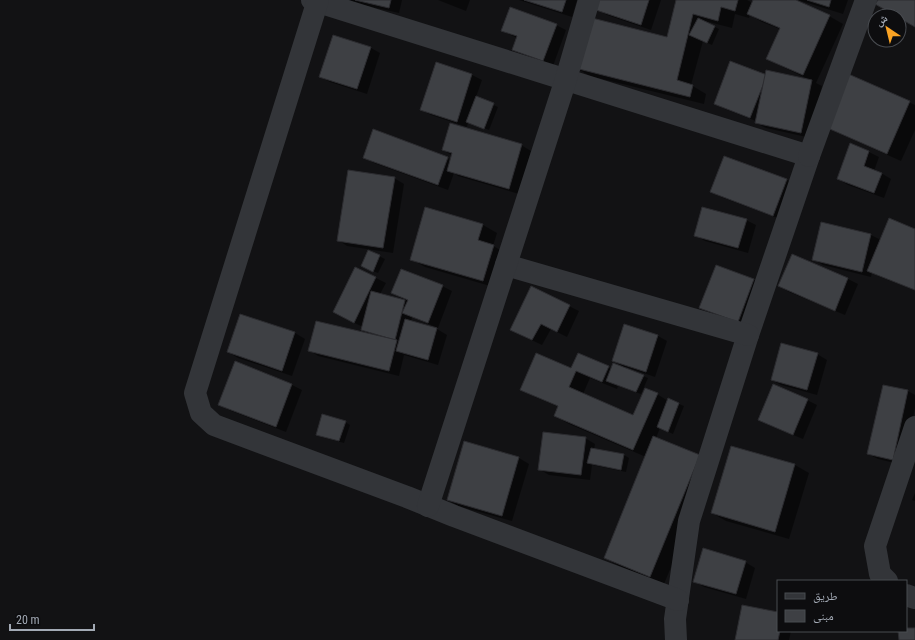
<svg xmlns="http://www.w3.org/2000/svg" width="915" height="640" font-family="'Roboto Condensed','Noto Naskh Arabic',sans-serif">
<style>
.shadow{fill:#0007}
.building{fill:#3e4044;stroke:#2c2c30}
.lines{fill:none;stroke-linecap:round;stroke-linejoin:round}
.minor{stroke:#333539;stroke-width:22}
</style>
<rect width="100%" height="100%" fill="#121214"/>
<g class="shadow">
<polygon points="350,0 402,0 399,13 354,3"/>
<polygon points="438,0 470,0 466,11"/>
<polygon points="519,0 577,0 572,17"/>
<polygon points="601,0 661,0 651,30 607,15 597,9"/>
<polygon points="678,0 747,0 753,3 754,0 848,0 843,14 798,0 798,2 829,16 843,24 816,83 822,86 811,138 766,128 756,123 756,121 725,109 715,103 766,76 810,80 781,66 767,58 780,29 762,22 750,15 749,18 735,14 732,28 705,21 704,22 719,29 712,45 703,41 691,85 706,94 704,104 590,76 576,68 668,38"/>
<polygon points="556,25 566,30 553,66 523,55 513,50 517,38 502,31"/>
<polygon points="371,48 380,53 367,94 330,82 320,77"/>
<polygon points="436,63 472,75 482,80 476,97 498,107 489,130 468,122 467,127 431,115 421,110"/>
<polygon points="847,74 915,105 915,130 901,161 838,133 824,125"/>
<polygon points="374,130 451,160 453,156 443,150 521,145 531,151 519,194 458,176 454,173 448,190 374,163 364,157"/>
<polygon points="850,145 869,152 879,157 874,171 881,173 891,179 884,198 848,185 838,179"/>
<polygon points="724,157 787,180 796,186 783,220 721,197 712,191"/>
<polygon points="394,178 404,184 393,253 347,246 338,240"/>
<polygon points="426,209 483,225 497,233 493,246 508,254 497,288 425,267 411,259"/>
<polygon points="746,220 756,225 748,253 705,241 695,235"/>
<polygon points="915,230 915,290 878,276 872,272 871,277 823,265 813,259 871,235 881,240"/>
<polygon points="368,251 385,259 378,273 367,269"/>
<polygon points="792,255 848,279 858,284 845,315 789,292 779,286"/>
<polygon points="717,266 754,280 764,286 748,327 710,313 701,307"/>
<polygon points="356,268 386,283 380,294 406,301 393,293 442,286 452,291 438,328 412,317 411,322 437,329 447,335 438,365 404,355 399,376 318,356 309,350 369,334 362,330 363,327 344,318"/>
<polygon points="532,288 579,311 567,337 551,329 542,345 521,335"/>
<polygon points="241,315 295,333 305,339 292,376 238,358 228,352"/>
<polygon points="658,336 667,341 655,377 626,367 625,369 648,378 641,394 618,386 617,389 590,378 583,394 634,416 657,394 668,401 668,400 679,404 684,406 673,434 660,428 656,438 714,464 664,584 619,566 605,558 646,457 569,424 555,416 559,407 535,397 521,389 571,370 578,354 612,369 625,369 625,368 613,360"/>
<polygon points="817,354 827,360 817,395 781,385 772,380"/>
<polygon points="236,363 292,385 302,390 286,432 229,410 220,404"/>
<polygon points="883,386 908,391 915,395 915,408 903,465 878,459 868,454"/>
<polygon points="807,400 817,405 803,439 769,425 759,420"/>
<polygon points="345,422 350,425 344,443 322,437 318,434"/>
<polygon points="585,438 595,444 594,450 624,455 629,458 626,472 592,465 590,480 549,475 539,469"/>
<polygon points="465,442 519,458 529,464 512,521 458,506 448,500"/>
<polygon points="795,465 809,473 789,539 726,521 712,513"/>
<polygon points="915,493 915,501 912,500"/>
<polygon points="745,562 755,568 746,599 704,587 694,581"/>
<polygon points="778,613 778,631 791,631 789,640 736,640"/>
</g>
<g class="building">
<polygon points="355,0 391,0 389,8"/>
<polygon points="524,0 566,0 562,12"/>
<polygon points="599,0 649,0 641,25 596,10"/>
<polygon points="676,0 738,0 735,11 721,7 718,21 693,14 677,80 693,85 690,97 575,68 588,17 667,37"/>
<polygon points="753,0 796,0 830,15 803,75 766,59 780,28 747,14"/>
<polygon points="807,0 831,0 829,7"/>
<polygon points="878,0 915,0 915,27 899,18 899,16 896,16 875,4"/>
<polygon points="510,7 557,24 543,61 512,50 517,36 501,31"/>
<polygon points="698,18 715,26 707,43 689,35"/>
<polygon points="333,35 371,47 357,89 319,77"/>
<polygon points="730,61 767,75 750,118 714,104"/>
<polygon points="436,62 472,74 457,122 420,110"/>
<polygon points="766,70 812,80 801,133 755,123"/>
<polygon points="846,73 910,101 887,154 823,126"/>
<polygon points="476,96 494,103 484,129 466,122"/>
<polygon points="450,123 522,144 509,189 447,171 452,153 442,150"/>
<polygon points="373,129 448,157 438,185 363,158"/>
<polygon points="850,143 869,151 864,166 882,173 874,193 837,179"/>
<polygon points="724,156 787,179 773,216 710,192"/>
<polygon points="348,170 395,177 383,248 337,241"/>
<polygon points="425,207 483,224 478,240 494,245 483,281 410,260"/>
<polygon points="702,207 747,219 738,248 694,236"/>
<polygon points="889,218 915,229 915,290 867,271"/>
<polygon points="821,222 871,234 862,272 812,260"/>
<polygon points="368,250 380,255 373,272 361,266"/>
<polygon points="792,254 848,278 835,311 778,286"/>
<polygon points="716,265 754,279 738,322 699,308"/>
<polygon points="355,267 376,277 354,323 333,312"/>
<polygon points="401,269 443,285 428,323 402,313 408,300 391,293"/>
<polygon points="531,286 570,305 557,332 541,324 532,340 510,330"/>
<polygon points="371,291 405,300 395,340 361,330"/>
<polygon points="240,314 295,332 282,371 227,352"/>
<polygon points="405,319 437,328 428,360 396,351"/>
<polygon points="316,321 397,340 389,371 308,351"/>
<polygon points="624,324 658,335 646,372 612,361"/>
<polygon points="781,343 818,353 807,390 771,380"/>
<polygon points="536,353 571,368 578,353 609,366 602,382 576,371 569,387 633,415 645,388 658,393 633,450 554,416 558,406 520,390"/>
<polygon points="235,361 292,384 276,427 218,405"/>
<polygon points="613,363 644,375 636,392 606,381"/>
<polygon points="773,384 808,399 793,435 758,420"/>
<polygon points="883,385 908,390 893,460 867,454"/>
<polygon points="668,398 679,403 668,432 657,427"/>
<polygon points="322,414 346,421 339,441 316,435"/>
<polygon points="543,432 586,437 581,475 538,470"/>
<polygon points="653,436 700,455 650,577 604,558"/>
<polygon points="464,441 519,457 502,516 447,500"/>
<polygon points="731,446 795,464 775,532 711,513"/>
<polygon points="591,448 624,454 621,470 587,463"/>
<polygon points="703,548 746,561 736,594 693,582"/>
<polygon points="742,605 778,612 778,631 780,631 778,640 735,640"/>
<polygon points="906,628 915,628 915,640 899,640 898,631 906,631"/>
</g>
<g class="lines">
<g class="minor">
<polyline points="312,0 809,156 748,335 689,521 675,619 676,640"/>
<polyline points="318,0 195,393 201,413 214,425 407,497 454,516 678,600"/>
<polyline points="809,156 866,0"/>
<polyline points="506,265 748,335"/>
<polyline points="428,506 566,79 589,0"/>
<polyline points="887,581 880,574 875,546 915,427"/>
<polyline points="906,595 915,598"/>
</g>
</g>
<rect x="777" y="580" width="130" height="52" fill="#0d0d0f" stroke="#494c51"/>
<rect x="785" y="593" width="20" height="6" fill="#333539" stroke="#494c51"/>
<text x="813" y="600" font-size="12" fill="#a3aab5">طريق</text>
<rect x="785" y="610" width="20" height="12" fill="#3e4044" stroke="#494c51"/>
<text x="813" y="620" font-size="12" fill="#a3aab5">مبنى</text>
<g transform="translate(887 28) rotate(325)"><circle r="19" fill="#0d0d0f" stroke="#494c51"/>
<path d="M0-3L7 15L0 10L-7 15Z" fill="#faa324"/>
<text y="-6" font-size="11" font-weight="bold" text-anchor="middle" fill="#a3aab5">ش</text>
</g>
<path d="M10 624v6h84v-6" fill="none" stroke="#a3aab5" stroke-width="2"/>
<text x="16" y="624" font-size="12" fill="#a3aab5" stroke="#0d0d0f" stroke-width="3" paint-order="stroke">20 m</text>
</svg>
